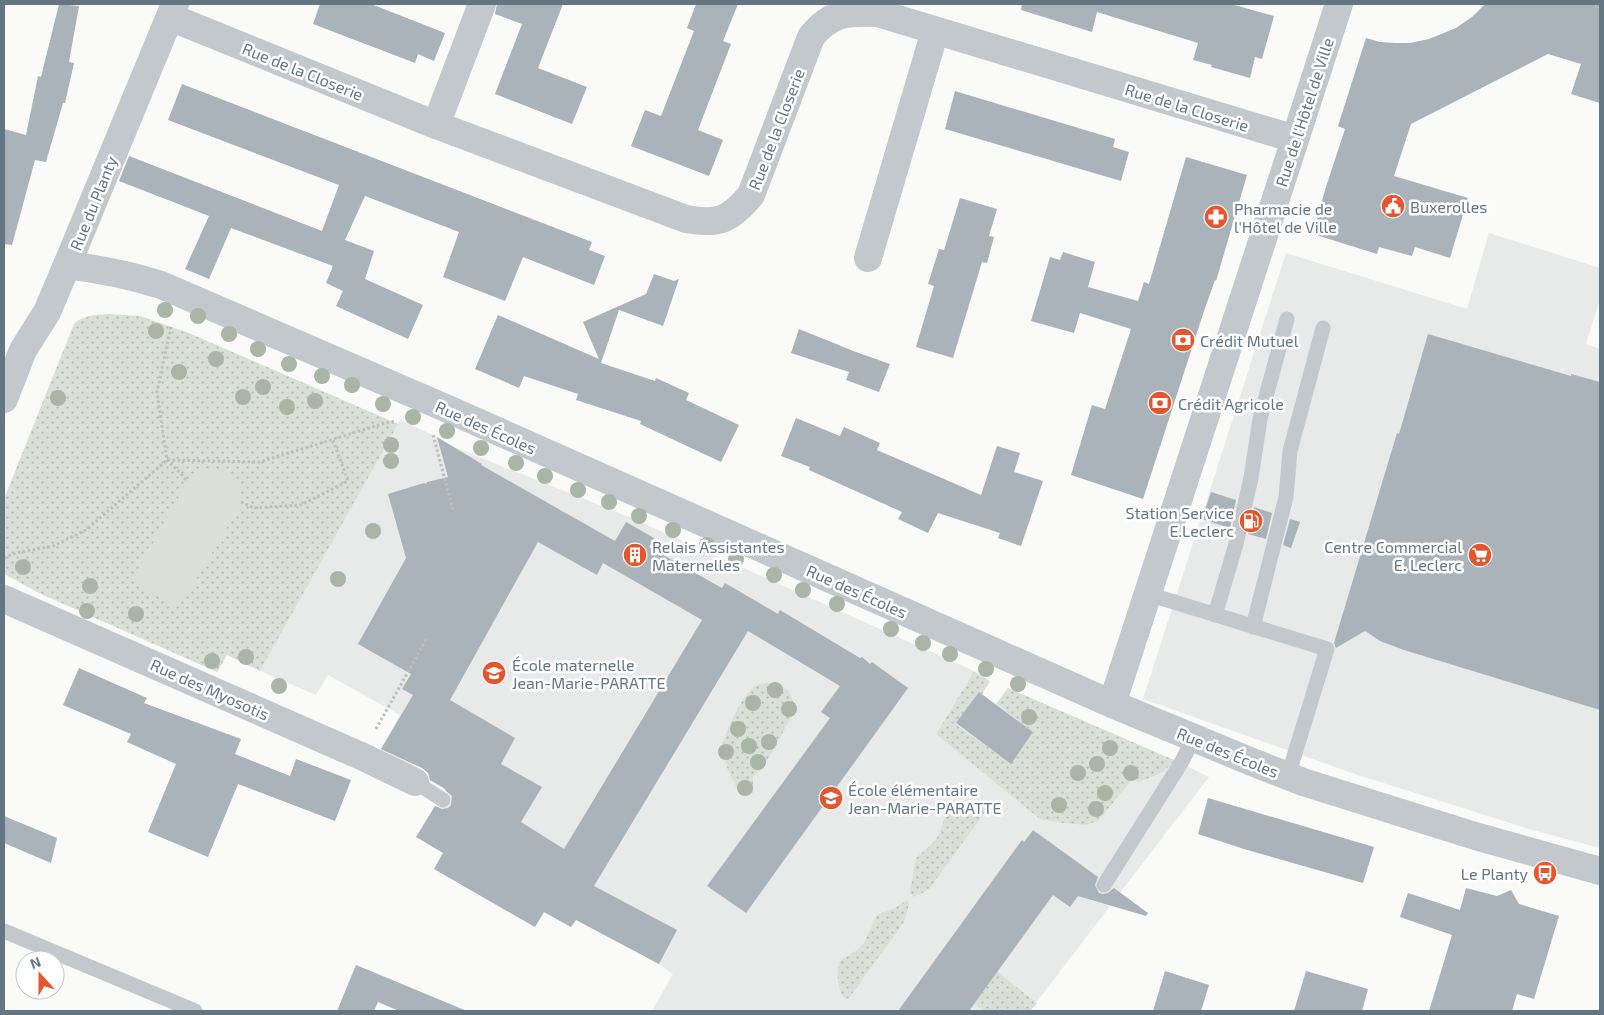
<svg xmlns="http://www.w3.org/2000/svg" width="1604" height="1015" font-family="'Exo 2',sans-serif">
<style>
.built{fill:#e8e9e9}
.grass{fill:url(#grass-dots)}
.garden{fill:#dadfd7}
.building{fill:#aab3b9;fill-rule:evenodd}
.lines{fill:none;stroke-linecap:round;stroke-linejoin:round}
.path{stroke:#bbbfc2;stroke-width:3;stroke-dasharray:2.5 2.5;stroke-linecap:butt}
.service{stroke:#c3c8cc;stroke-width:15}
.minor{stroke:#c3c8cc;stroke-width:28}
.tree{fill:#aab4a7}
.labels{text-anchor:middle;dominant-baseline:central;stroke-width:5;stroke-linejoin:round;paint-order:stroke}
.street-label{font-size:16px;fill:#657683;stroke:#fff}
.poi-label{font-size:16px;fill:#657683;stroke:#fff;text-anchor:start}
</style>
<defs>
<pattern id="grass-dots" width="8" height="8" patternUnits="userSpaceOnUse" patternTransform="scale(1.25)"><rect width="8" height="8" fill="#dadfd7"/><path d="M2 2h.1M6 6h.1" fill="none" stroke="#b4b9b4" stroke-width="1.8" stroke-linecap="round"/></pattern>
</defs>
<rect width="100%" height="100%" fill="#fafaf8"/>
<g class="built">
<polygon points="1489,233 1600,268 1600,299 1586,344 1600,349 1600,848 1529,829 1355,774 1143,699 1286,253 1467,309"/>
<polygon points="400,420 433,435 449,445 629,517 974,671 936,734 1040,818 1103,730 1174,760 1209,777 1129,881 1030,1011 652,1011 673,974 659,964 599,932 585,904 571,927 544,912 535,927 434,869 443,853 434,815 451,786 434,726 410,768 380,751 400,715 328,675 316,695 260,671"/>
</g>
<g class="grass">
<path d="M 108,314 L 140,316 L 189,333 L 398,424 L 260,671 L 227,655 L 217,672 L 41,594 L 4,574 L 4,499 L 74,324 C 83,315 95,315 108,314 Z"/>
<path d="M 974,671 L 990,681 L 982,694 L 979,693 L 956,724 L 1010,763 L 1033,732 L 996,704 L 1008,688 L 1174,760 C 1165,774 1153,776 1138,782 L 1133,778 L 1099,820 L 1087,825 L 1063,823 L 1040,819 L 936,734 Z"/>
<path d="M 774,683 L 788,690 L 795,705 L 791,718 L 762,769 L 753,777 L 753,792 L 747,796 C 745,795 742,794 740,792 C 735,787 722,758 722,750 C 722,737 743,693 755,686 C 761,683 767,683 774,683 Z"/>
<polygon points="962,805 985,805 987,809 930,888 924,892 913,897 910,892 916,858 932,844 939,835 946,814 951,809"/>
<path d="M 907,900 L 909,904 L 904,922 L 849,998 L 846,999 C 837,992 836,971 840,961 L 856,951 L 864,943 L 877,915 L 895,908 Z"/>
<polygon points="997,972 1037,1003 1030,1011 984,1011 974,1004"/>
</g>
<path class="garden" d="M 208,468 C 227,471 243,479 241,502 C 240,506 236,512 234,516 L 183,601 L 173,605 L 138,585 L 135,575 L 187,482 L 196,472 Z"/>
<g class="building">
<polygon points="59,4 79,6 69,62 74,63 65,103 63,103 46,162 35,160 12,245 4,244 4,129 26,135 38,76 41,77"/>
<polygon points="320,4 371,4 445,33 434,61 418,54 415,63 313,24"/>
<polygon points="497,4 563,4 538,68 587,87 572,124 495,94 522,24 495,14"/>
<polygon points="696,4 738,4 723,41 731,44 698,130 723,140 709,176 631,146 645,110 661,116 694,31 687,28"/>
<polygon points="1022,4 1231,4 1274,16 1262,59 1255,57 1250,78 1211,67 1212,65 1193,60 1198,43 1097,12 1092,32 1021,10"/>
<polygon points="1485,4 1600,4 1600,103 1571,94 1581,64 1548,54 1411,124 1394,176 1468,198 1450,258 1415,247 1412,256 1379,247 1377,254 1313,234 1325,190 1345,129 1338,126 1366,38 1380,42 1395,43 1410,43 1429,39 1456,28 1472,17"/>
<polygon points="182,84 592,242 589,250 605,256 594,285 523,257 505,301 443,277 459,232 365,196 345,240 374,251 365,279 423,305 408,339 336,306 343,291 326,283 333,266 231,228 209,279 185,269 209,216 119,181 129,156 322,231 339,185 168,120"/>
<polygon points="955,91 1115,139 1113,147 1129,152 1121,181 945,129"/>
<polygon points="1186,157 1247,175 1216,281 1215,280 1204,311 1143,499 1071,475 1092,405 1105,409 1131,329 1080,313 1074,333 1031,321 1050,257 1060,260 1063,252 1095,262 1088,287 1138,301 1144,282 1149,284"/>
<polygon points="960,198 997,209 989,236 994,237 987,263 982,262 953,358 916,347 934,286 928,284 939,249 944,250"/>
<polygon points="654,274 674,281 679,279 663,326 619,310 601,363 655,381 656,378 689,393 686,400 739,425 721,462 640,424 641,421 576,400 578,394 524,376 519,388 475,369 498,315 599,359 583,322 646,294"/>
<polygon points="799,329 856,352 890,364 879,392 846,380 849,372 791,353"/>
<polygon points="1428,334 1571,376 1571,374 1600,382 1600,710 1404,650 1380,641 1365,631 1336,648 1334,643 1397,433 1399,434"/>
<polygon points="796,418 840,436 844,427 880,443 877,450 981,495 997,446 1020,453 1014,472 1043,481 1021,546 998,538 1000,533 938,513 928,533 898,519 902,512 809,470 810,467 781,456"/>
<path d="M 437,437 L 482,464 L 481,465 L 615,541 L 626,522 L 654,538 L 649,547 L 722,588 L 725,583 L 778,614 L 780,610 L 860,658 L 862,657 L 870,664 L 872,662 L 908,688 L 746,913 L 707,886 L 830,718 L 821,712 L 840,686 L 748,631 L 594,886 L 677,930 L 659,964 L 576,920 L 571,927 L 544,912 L 535,927 L 434,869 L 443,853 L 416,837 L 435,806 L 442,809 L 448,808 L 451,805 L 452,796 L 445,790 L 445,789 L 430,780 L 428,773 L 422,768 L 381,749 L 413,695 L 402,689 L 411,674 L 358,644 L 406,558 L 388,494 L 424,483 L 426,484 L 427,482 L 448,477 ZM 538,542 L 597,575 L 603,563 L 702,620 L 564,849 L 521,822 L 542,787 L 501,764 L 515,738 L 450,700 Z"/>
<polygon points="1211,492 1236,500 1230,528 1202,519"/>
<polygon points="1254,507 1272,513 1266,539 1248,534"/>
<polygon points="1290,519 1300,522 1291,548 1283,545"/>
<polygon points="79,668 147,698 144,703 241,739 235,754 290,776 296,759 351,780 335,821 238,784 208,857 148,832 176,764 127,742 131,734 63,705"/>
<polygon points="979,692 1033,732 1011,764 956,723"/>
<polygon points="1208,798 1374,847 1363,883 1244,849 1198,834"/>
<polygon points="4,816 57,838 51,863 4,843"/>
<polygon points="1033,830 1098,877 1095,885 1099,893 1103,894 1108,893 1114,888 1148,913 1146,916 1078,896 1070,907 1053,895 969,1011 898,1011 1022,840 1024,842"/>
<polygon points="1466,888 1497,896 1511,890 1519,904 1559,916 1534,999 1517,994 1512,1011 1429,1011 1452,935 1400,917 1408,893 1460,910"/>
<polygon points="356,965 467,1011 399,1011 378,1002 374,1011 337,1011"/>
<polygon points="1165,971 1209,985 1201,1011 1153,1011"/>
<polygon points="1306,971 1368,989 1362,1011 1294,1011"/>
</g>
<g class="lines">
<g class="path">
<polyline points="171,327 157,392 167,460 183,476 187,482"/>
<polyline points="433,435 453,510"/>
<polyline points="241,502 254,508 301,505 348,481 333,440"/>
<polyline points="4,558 16,553 53,546 86,530 167,460 260,462 385,423 396,421"/>
<polyline points="376,729 427,638"/>
</g>
<g class="service">
<polyline points="1148,594 1327,649 1288,776"/>
<polyline points="1215,615 1236,544 1251,478 1260,419 1287,319"/>
<polyline points="1253,627 1286,497 1290,451 1323,328"/>
<polyline points="415,782 443,800"/>
<polyline points="1104,885 1181,763 1194,738"/>
<polyline points="4,931 195,1011"/>
</g>
<g class="minor">
<path d="M 170,17 L 436,125 L 686,219 C 718,225 730,220 751,195 L 811,37 C 831,12 847,12 878,13 L 1295,139"/>
<polyline points="436,125 482,4"/>
<polyline points="868,258 935,31"/>
<path d="M 67,265 C 100,269 130,275 161,285 L 441,406 L 1112,704 L 1252,762 L 1303,782 L 1475,836 L 1600,871"/>
<polyline points="4,399 23,350 47,312 67,265 175,4"/>
<polyline points="4,599 361,756 415,782"/>
<polyline points="1112,704 1339,4"/>
</g>
</g>
<g class="tree">
<circle cx="165" cy="310" r="8"/>
<circle cx="198" cy="316" r="8"/>
<circle cx="156" cy="331" r="8"/>
<circle cx="229" cy="334" r="8"/>
<circle cx="258" cy="349" r="8"/>
<circle cx="216" cy="359" r="8"/>
<circle cx="289" cy="364" r="8"/>
<circle cx="179" cy="372" r="8"/>
<circle cx="322" cy="376" r="8"/>
<circle cx="352" cy="385" r="8"/>
<circle cx="263" cy="387" r="8"/>
<circle cx="243" cy="397" r="8"/>
<circle cx="58" cy="398" r="8"/>
<circle cx="315" cy="401" r="8"/>
<circle cx="383" cy="404" r="8"/>
<circle cx="287" cy="407" r="8"/>
<circle cx="413" cy="417" r="8"/>
<circle cx="447" cy="431" r="8"/>
<circle cx="391" cy="445" r="8"/>
<circle cx="481" cy="448" r="8"/>
<circle cx="391" cy="461" r="8"/>
<circle cx="516" cy="463" r="8"/>
<circle cx="545" cy="476" r="8"/>
<circle cx="578" cy="490" r="8"/>
<circle cx="609" cy="502" r="8"/>
<circle cx="639" cy="516" r="8"/>
<circle cx="673" cy="530" r="8"/>
<circle cx="373" cy="531" r="8"/>
<circle cx="707" cy="545" r="8"/>
<circle cx="736" cy="559" r="8"/>
<circle cx="23" cy="567" r="8"/>
<circle cx="774" cy="575" r="8"/>
<circle cx="338" cy="579" r="8"/>
<circle cx="90" cy="586" r="8"/>
<circle cx="803" cy="590" r="8"/>
<circle cx="837" cy="604" r="8"/>
<circle cx="87" cy="611" r="8"/>
<circle cx="136" cy="614" r="8"/>
<circle cx="891" cy="629" r="8"/>
<circle cx="923" cy="643" r="8"/>
<circle cx="950" cy="654" r="8"/>
<circle cx="246" cy="657" r="8"/>
<circle cx="212" cy="661" r="8"/>
<circle cx="986" cy="669" r="8"/>
<circle cx="1018" cy="684" r="8"/>
<circle cx="279" cy="686" r="8"/>
<circle cx="775" cy="690" r="8"/>
<circle cx="753" cy="703" r="8"/>
<circle cx="789" cy="709" r="8"/>
<circle cx="1029" cy="717" r="8"/>
<circle cx="738" cy="729" r="8"/>
<circle cx="769" cy="742" r="8"/>
<circle cx="749" cy="746" r="8"/>
<circle cx="1110" cy="748" r="8"/>
<circle cx="726" cy="752" r="8"/>
<circle cx="758" cy="762" r="8"/>
<circle cx="1097" cy="764" r="8"/>
<circle cx="1078" cy="773" r="8"/>
<circle cx="1131" cy="773" r="8"/>
<circle cx="745" cy="788" r="8"/>
<circle cx="1105" cy="793" r="8"/>
<circle cx="1059" cy="805" r="8"/>
<circle cx="1096" cy="809" r="8"/>
</g>
<defs>
<g id="civic-disc" transform="scale(1.25)"><circle r="9.5" fill="#e4572e" stroke="#fff"/><path d="M-.6-6.5H3V-4.5H.6V-3L4-1V1h2V6H-6V1h2V-1L-.6-3ZM-1.2 2.5V6h2.4V2.5Z" fill="#fff"/></g>
<g id="pharmacy-disc" transform="scale(1.25)"><circle r="9.5" fill="#e4572e" stroke="#fff"/><path d="M-2-6h4v4h4v4h-4v4h-4v-4h-4v-4h4Z" fill="#fff"/></g>
<g id="bank-disc" transform="scale(1.25)"><circle r="9.5" fill="#e4572e" stroke="#fff"/><path d="M-6-4H6V4H-6ZM0-2.3a2.3 2.3 0 1 0 0 4.6a2.3 2.3 0 1 0 0-4.6Z" fill="#fff"/></g>
<g id="fuel-disc" transform="scale(1.25)"><circle r="9.5" fill="#e4572e" stroke="#fff"/><path d="M-5.5-6h7V0h2V4h1.3V-2.5L3-4.5l.8-.8L6-3V5H2.5V1h-1V6h-7ZM-4.2-4.7v3.2H.2V-4.7Z" fill="#fff"/></g>
<g id="building-disc" transform="scale(1.25)"><circle r="9.5" fill="#e4572e" stroke="#fff"/><path d="M-4-6H4V6H1V3H-1V6H-4ZM-2.5-4.3h1.7v1.8h-1.7ZM.8-4.3h1.7v1.8H.8ZM-2.5-1h1.7V.8h-1.7ZM.8-1h1.7V.8H.8Z" fill="#fff"/></g>
<g id="supermarket-disc" transform="scale(1.25)"><circle r="9.5" fill="#e4572e" stroke="#fff"/><path d="M-6-5.5h2.5l.6 2H6L4.5 2H-2.5L-4.4-4H-6ZM-1.5 3.2a1.3 1.3 0 1 0 .1 0ZM3 3.2a1.3 1.3 0 1 0 .1 0Z" fill="#fff"/></g>
<g id="school-disc" transform="scale(1.25)"><circle r="9.5" fill="#e4572e" stroke="#fff"/><path d="M0-5L7-2L0 1L-7-2ZM-4 1L0 2.5L4 1V4Q0 6-4 4Z" fill="#fff"/></g>
<g id="bus-disc" transform="scale(1.25)"><circle r="9.5" fill="#e4572e" stroke="#fff"/><path d="M-5-6H5V4H4V6H2V4H-2V6H-4V4H-5ZM-3.5-4V0h7V-4ZM-3.5 1.2v1.5H-2V1.2ZM2 1.2v1.5H3.5V1.2Z" fill="#fff"/></g>
</defs>
<g fill-rule="evenodd">
<use href="#civic-disc" x="1393" y="206"/>
<use href="#pharmacy-disc" x="1216" y="217"/>
<use href="#bank-disc" x="1183" y="340"/>
<use href="#bank-disc" x="1160" y="403"/>
<use href="#fuel-disc" x="1251" y="521"/>
<use href="#building-disc" x="635" y="555"/>
<use href="#supermarket-disc" x="1480" y="555"/>
<use href="#school-disc" x="494" y="673"/>
<use href="#school-disc" x="831" y="798"/>
<use href="#bus-disc" x="1545" y="873"/>
</g>
<g class="labels">
<g class="street-label">
<text transform="translate(303 71) rotate(22)">Rue de la Closerie</text>
<text transform="translate(1187 107) rotate(17)">Rue de la Closerie</text>
<text transform="translate(1304 112) rotate(-72)">Rue de l'Hôtel de Ville</text>
<text transform="translate(776 129) rotate(-69)">Rue de la Closerie</text>
<text transform="translate(93 203) rotate(-68)">Rue du Planty</text>
<text transform="translate(486 427) rotate(24)">Rue des Écoles</text>
<text transform="translate(857 591) rotate(24)">Rue des Écoles</text>
<text transform="translate(210 689) rotate(24)">Rue des Myosotis</text>
<text transform="translate(1228 752) rotate(22)">Rue des Écoles</text>
</g>
<g class="poi-label">
<text x="1410" y="206">Buxerolles</text>
<text x="1234" y="208">Pharmacie de<tspan x="1234" dy="18">l'Hôtel de Ville</tspan></text>
<text x="1200" y="340">Crédit Mutuel</text>
<text x="1178" y="403">Crédit Agricole</text>
<text x="1234" y="512" text-anchor="end">Station Service<tspan x="1234" dy="18">E.Leclerc</tspan></text>
<text x="652" y="546">Relais Assistantes<tspan x="652" dy="18">Maternelles</tspan></text>
<text x="1462" y="546" text-anchor="end">Centre Commercial<tspan x="1462" dy="18">E. Leclerc</tspan></text>
<text x="512" y="664">École maternelle<tspan x="512" dy="18">Jean-Marie-PARATTE</tspan></text>
<text x="848" y="789">École élémentaire<tspan x="848" dy="18">Jean-Marie-PARATTE</tspan></text>
<text x="1528" y="873" text-anchor="end">Le Planty</text>
</g>
</g>
<rect width="1604" height="1015" fill="none" stroke="#657683" stroke-width="10"/>
<g transform="translate(40 975) rotate(339)"><circle r="24" fill="#ffffff" stroke="#c1c8cd"/>
<path d="M0-4L9 19L0 12L-9 19Z" fill="#e4572e"/>
<text y="-8" font-size="14" font-weight="bold" text-anchor="middle" fill="#657683">N</text>
</g>
</svg>
